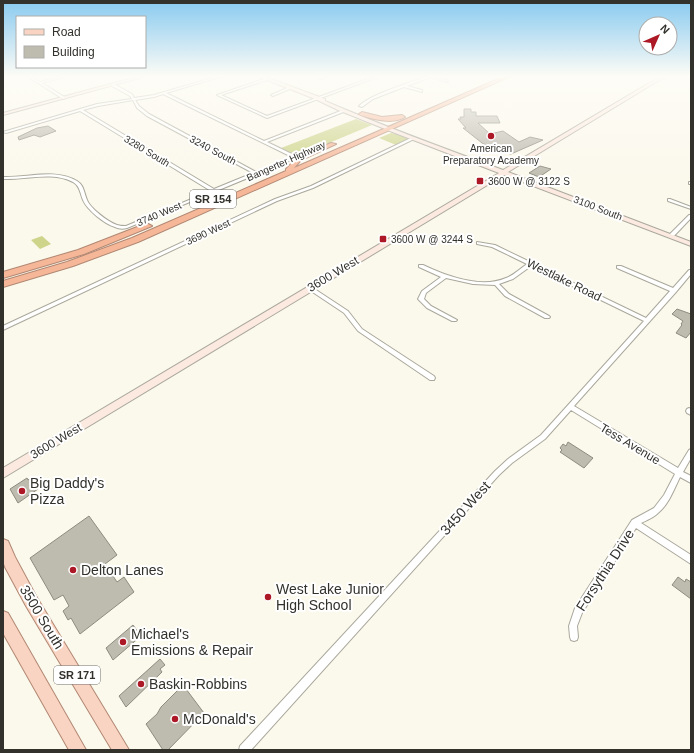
<svg xmlns="http://www.w3.org/2000/svg" width="694" height="753" font-family="Arial,sans-serif">
<style>
.green{fill:#ced48a}
.building{fill:#bebbaf;stroke:#8e8c81}
.lines{fill:none;stroke-linecap:round;stroke-linejoin:round}
.street-casing{stroke:#aaa89c;stroke-width:2}
.secondary-casing{stroke:#aaa89c;stroke-width:2}
.primary-casing{stroke:#b18873;stroke-width:2}
.highway-casing{stroke:#b18873;stroke-width:2}
.street{fill:#fff;fill-rule:evenodd}
.secondary{fill:#fce9e0;fill-rule:evenodd}
.primary{fill:#fad4c2;fill-rule:evenodd}
.highway{fill:#f6b799;fill-rule:evenodd}
.poi-dot{fill:#ac1825;stroke:#fff;stroke-width:1.5}
.labels{text-anchor:middle;dominant-baseline:central;stroke-width:4;stroke-linejoin:round;paint-order:stroke}
.far-poi-label{font-size:10px;fill:#32312c;stroke:#fff;text-anchor:start}
.far-street-label{font-size:10px;fill:#32312c;stroke:#fff}
.shield{fill:#fff;stroke:#706f6b;stroke-width:1}
.shield-label{font-size:11px;font-weight:bold;fill:#32312c}
.street-label{font-size:12px;fill:#32312c;stroke:#fff}
.near-poi-label{font-size:14px;fill:#32312c;stroke:#fff;text-anchor:start}
.near-street-label{font-size:14px;fill:#32312c;stroke:#fff}
</style>
<rect width="100%" height="100%" fill="#fbf8ec"/>
<g class="green">
<polygon points="356,119 372,125 298,156 281,148"/>
<polygon points="391,133 399,134 408,139 396,145 379,138"/>
<polygon points="42,236 51,244 40,249 31,240"/>
</g>
<g class="building">
<polygon points="464,109 471,109 471,112 476,112 476,116 497,116 500,123 478,123 490,134 503,131 519,142 530,137 543,140 511,154 498,151 482,143 463,128 466,128 458,119 461,119 460,117 464,117"/>
<polygon points="48,126 56,131 40,137 34,135 19,140 18,137 37,128"/>
<polygon points="540,166 551,169 539,177 529,173"/>
<polygon points="677,309 691,314 691,332 686,338 676,333 682,325 681,324 683,321 672,314"/>
<polygon points="568,442 593,458 584,468 560,452 562,450 560,448 563,444 566,446"/>
<polygon points="27,478 28,480 31,478 38,489 18,503 10,489"/>
<polygon points="89,516 117,555 105,564 117,582 124,577 134,592 80,634 71,618 68,620 63,611 69,606 63,595 54,600 30,558"/>
<polygon points="678,577 685,582 686,579 691,582 691,599 672,585"/>
<polygon points="133,625 141,636 113,660 106,648"/>
<polygon points="160,659 165,665 160,669 162,672 126,707 119,696"/>
<polygon points="183,685 204,713 168,750 163,750 146,724 157,714 161,707"/>
</g>
<g class="lines">
<g class="street-casing">
<g id="street">
<polygon points="27,76 30,76 40,82 63,76 68,76 42,83 66,98 63,99"/>
<path d="M 219,76 L 223,76 L 166,93 L 264,141 L 343,110 L 346,111 L 267,142 L 296,156 L 296,158 L 127,228 C 123,229 119,229 115,227 C 105,224 87,210 83,200 C 80,193 80,186 73,182 C 52,171 26,180 3,179 L 3,177 C 27,178 55,168 77,181 C 84,185 84,193 87,200 C 90,208 108,222 117,225 C 120,226 123,226 126,226 L 211,191 L 80,111 L 6,133 L 3,132 L 97,104 L 132,99 L 130,96 L 112,86 L 112,84 L 114,84 L 132,94 L 134,98 L 154,95 ZM 163,94 L 292,157 L 256,172 L 149,114 L 139,106 L 135,100 L 154,97 ZM 133,100 L 137,108 L 147,116 L 253,173 L 214,189 L 83,110 L 98,106 Z"/>
<polygon points="316,76 322,77 329,76 322,79"/>
<polygon points="376,76 380,76 267,118 217,95 267,78 267,80 221,95 267,116"/>
<path d="M 428,76 L 434,76 L 448,81 L 447,82 L 431,77 L 407,86 L 422,90 L 422,92 L 404,87 L 373,99 L 362,107 L 359,106 C 373,93 410,83 428,76 Z"/>
<polygon points="290,87 292,88 273,96 271,95"/>
<polygon points="413,137 416,138 313,188 277,201 3,330 3,326 275,199 311,186"/>
<rect x="689" y="182" width="2" height="2"/>
<polygon points="668,199 670,199 691,207 691,209 668,201"/>
<polygon points="689,215 691,215 691,218 673,237 669,237 669,235"/>
<path d="M 477,242 L 495,245 L 646,318 L 670,291 L 617,268 L 617,266 L 621,266 L 673,288 L 689,270 L 691,270 L 691,274 L 676,292 L 574,406 L 678,468 L 689,450 L 691,449 L 691,458 L 683,472 L 691,476 L 691,483 L 680,477 C 674,489 669,504 658,513 C 653,518 647,520 641,523 L 691,555 L 691,564 L 636,528 L 582,613 L 577,626 L 578,637 L 577,640 L 574,641 L 571,640 L 570,637 L 569,626 L 575,608 L 632,520 L 654,508 L 664,495 L 675,474 L 571,410 L 545,439 L 512,463 L 499,475 L 251,750 L 239,750 L 240,746 L 495,471 L 508,459 L 541,435 L 644,321 L 531,266 L 513,279 L 499,284 L 509,294 L 549,316 L 550,317 L 549,318 L 545,318 L 505,296 L 495,285 L 473,284 L 446,278 L 426,293 L 424,299 L 431,306 L 457,320 L 456,321 L 452,321 L 427,308 L 418,299 L 422,291 L 441,277 L 419,267 L 419,265 L 423,265 C 446,276 481,289 506,278 C 514,275 520,269 527,264 L 492,247 L 477,244 Z"/>
<polygon points="310,286 348,311 362,329 434,376 435,378 434,380 430,380 358,331 344,313 308,289 308,287"/>
<polygon points="689,408 691,409 691,415 687,413 686,411 687,409"/>
</g>
</g>
<g class="secondary-casing">
<g id="secondary">
<polygon points="140,76 147,76 3,115 3,113"/>
<path d="M 257,76 L 263,76 L 325,99 L 325,101 C 383,126 443,148 503,170 L 661,76 L 666,76 L 508,172 L 691,242 L 691,246 L 504,175 L 3,478 L 3,468 L 499,173 L 395,133 L 338,110 L 315,99 Z"/>
</g>
</g>
<g class="primary-casing">
<g id="primary">
<polygon points="3,539 8,541 15,557 36,596 129,750 112,750 26,606 5,567 3,561"/>
<polygon points="3,611 8,613 86,750 69,750 3,633"/>
</g>
</g>
<g class="highway-casing">
<g id="highway">
<polygon points="505,76 511,76 138,242 73,266 3,287 3,281 67,262 132,238 286,171 286,169 297,158 331,143 336,144 301,160 294,168"/>
<path d="M 362,112 L 382,117 L 402,115 L 405,117 C 393,125 373,119 360,115 L 359,114 Z"/>
<polygon points="145,224 148,224 152,226 84,254 3,278 3,272 78,250"/>
</g>
</g>
<use href="#street" class="street"/>
<use href="#secondary" class="secondary"/>
<use href="#primary" class="primary"/>
<use href="#highway" class="highway"/>
</g>
<linearGradient id="sky" x2="0" y2="1"><stop stop-color="#88caf0"/><stop offset="0.42" stop-color="#fdfcf6"/><stop offset="1" stop-color="#fdfcf6" stop-opacity="0"/></linearGradient>
<rect width="694" height="181" fill="url(#sky)"/>
<g class="poi-dot">
<circle cx="491" cy="136" r="4"/>
<rect x="476" y="177" width="8" height="8" rx="2"/>
<rect x="379" y="235" width="8" height="8" rx="2"/>
<circle cx="22" cy="491" r="4"/>
<circle cx="73" cy="570" r="4"/>
<circle cx="268" cy="597" r="4"/>
<circle cx="123" cy="642" r="4"/>
<circle cx="141" cy="684" r="4"/>
<circle cx="175" cy="719" r="4"/>
</g>
<g class="labels">
<g class="far-poi-label">
<text x="491" y="148" text-anchor="middle">American<tspan x="491" dy="12">Preparatory Academy</tspan></text>
<text x="488" y="181">3600 W @ 3122 S</text>
<text x="391" y="239">3600 W @ 3244 S</text>
</g>
<g class="far-street-label">
<text transform="translate(213 150) rotate(28)">3240 South</text>
<text transform="translate(147 151) rotate(31)">3280 South</text>
<text transform="translate(286 161) rotate(-24)">Bangerter Highway</text>
<text transform="translate(598 208) rotate(21)">3100 South</text>
<text transform="translate(159 214) rotate(-23)">3740 West</text>
<text transform="translate(208 232) rotate(-25)">3690 West</text>
</g>
<g class="shield">
<rect x="190" y="190" width="46" height="18" rx="3"/>
<rect x="54" y="666" width="46" height="18" rx="3"/>
</g>
<g class="shield-label">
<text x="213" y="199">SR 154</text>
<text x="77" y="675">SR 171</text>
</g>
<g class="street-label">
<text transform="translate(333 274) rotate(-31)">3600 West</text>
<text transform="translate(564 280) rotate(26)">Westlake Road</text>
<text transform="translate(56 441) rotate(-31)">3600 West</text>
<text transform="translate(630 444) rotate(31)">Tess Avenue</text>
</g>
<g class="near-poi-label">
<text x="30" y="483">Big Daddy's<tspan x="30" dy="16">Pizza</tspan></text>
<text x="81" y="570">Delton Lanes</text>
<text x="276" y="589">West Lake Junior<tspan x="276" dy="16">High School</tspan></text>
<text x="131" y="634">Michael's<tspan x="131" dy="16">Emissions &amp; Repair</tspan></text>
<text x="149" y="684">Baskin-Robbins</text>
<text x="183" y="719">McDonald's</text>
</g>
<g class="near-street-label">
<text transform="translate(465 508) rotate(-48)">3450 West</text>
<text transform="translate(605 570) rotate(-57)">Forsythia Drive</text>
<text transform="translate(42 617) rotate(59)">3500 South</text>
</g>
</g>
<rect width="694" height="753" fill="none" stroke="#32312c" stroke-width="8"/>
<rect x="16" y="16" width="130" height="52" fill="#ffffff" stroke="#adadab"/>
<rect x="24" y="29" width="20" height="6" fill="#fad4c2" stroke="#adadab"/>
<text x="52" y="36" font-size="12" fill="#32312c">Road</text>
<rect x="24" y="46" width="20" height="12" fill="#bebbaf" stroke="#adadab"/>
<text x="52" y="56" font-size="12" fill="#32312c">Building</text>
<g transform="translate(658 36) rotate(45)"><circle r="19" fill="#ffffff" stroke="#adadab"/>
<path d="M0-3L7 15L0 10L-7 15Z" fill="#ac1825"/>
<text y="-6" font-size="11" font-weight="bold" text-anchor="middle" fill="#32312c">N</text>
</g>
</svg>
